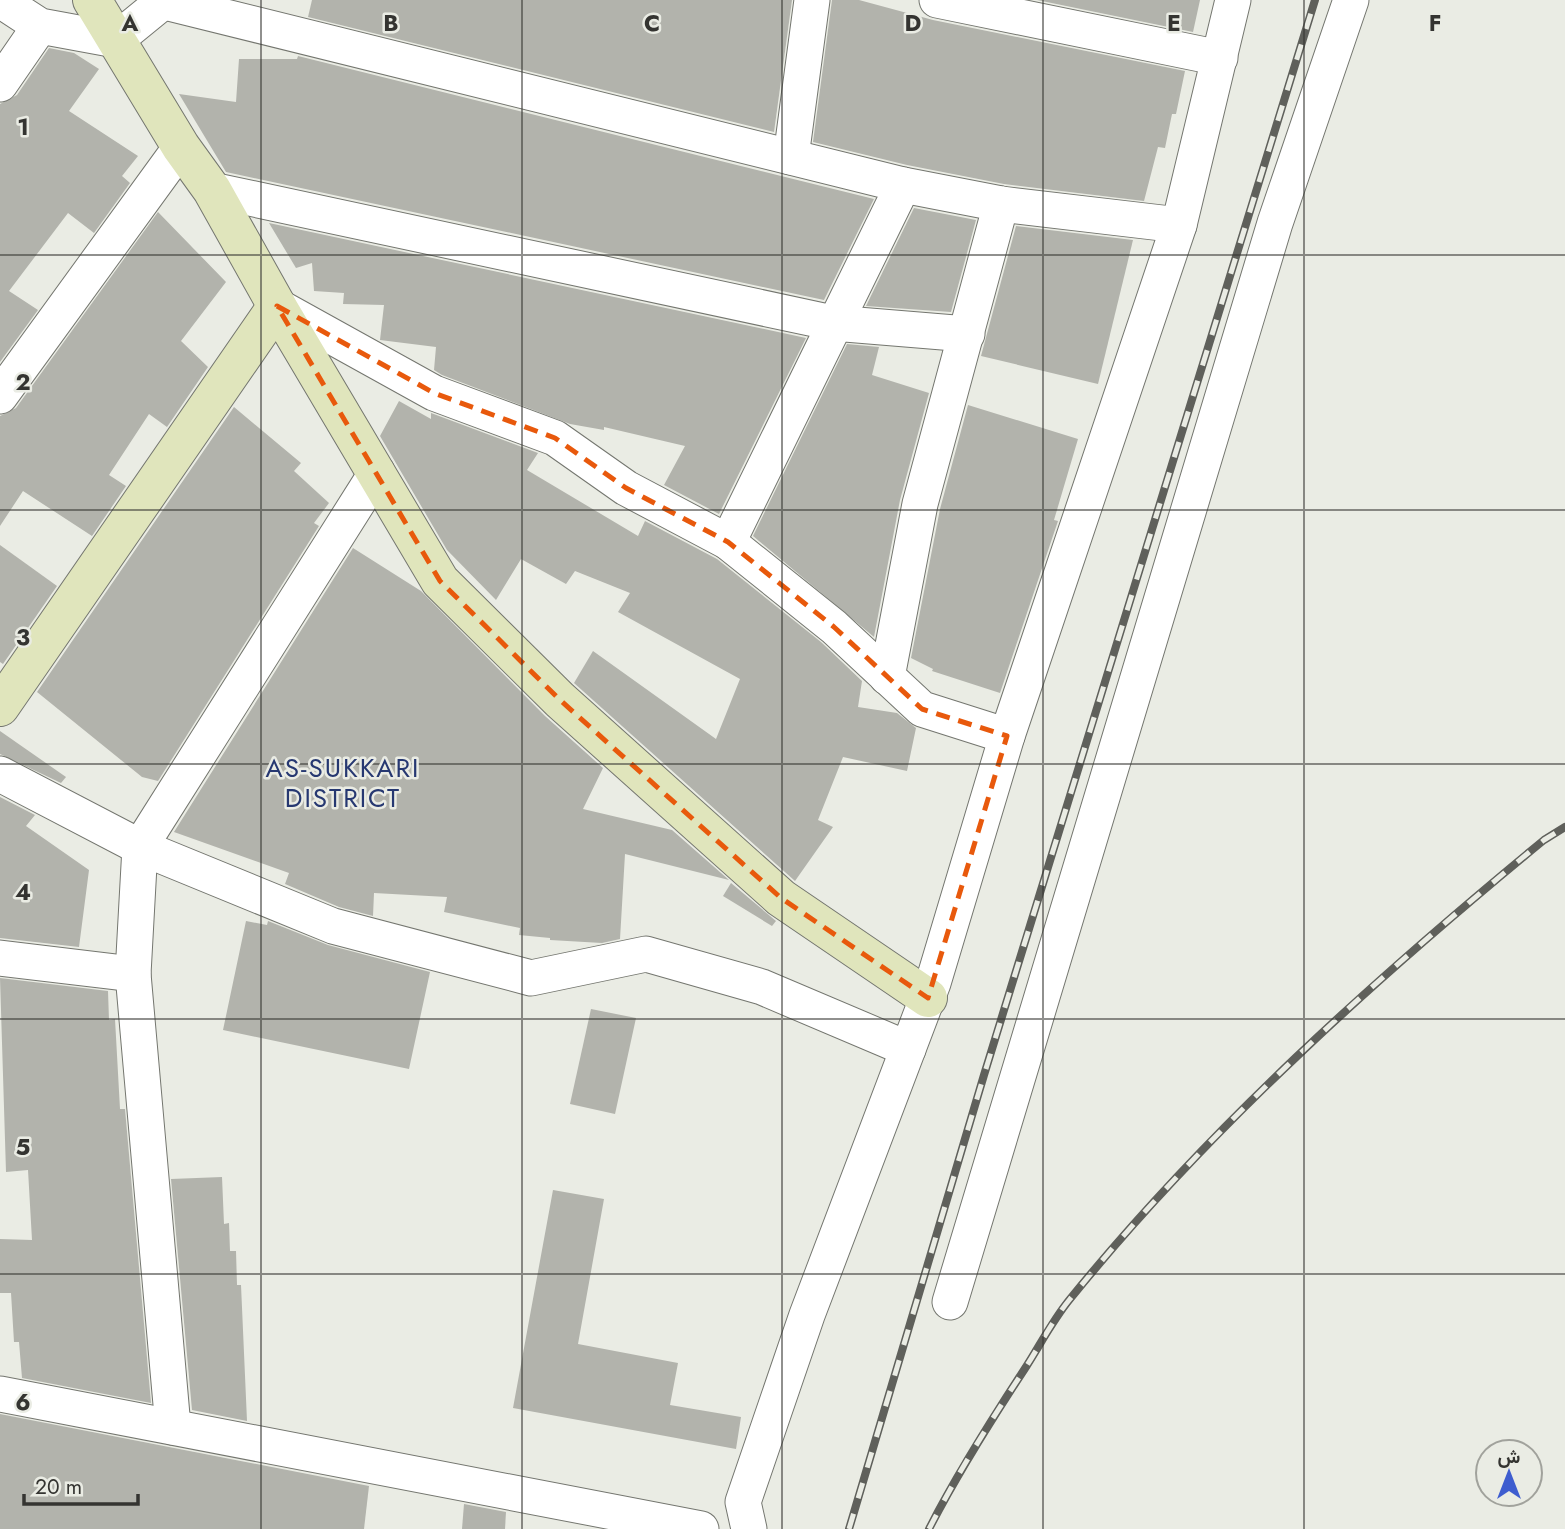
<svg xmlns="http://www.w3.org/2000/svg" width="1565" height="1529" font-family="Jost,Vazirmatn,sans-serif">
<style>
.building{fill:#b2b3ac}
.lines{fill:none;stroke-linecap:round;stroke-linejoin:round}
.street-casing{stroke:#74766f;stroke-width:37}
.secondary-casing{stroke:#74766f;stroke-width:40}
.street{stroke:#fff;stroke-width:35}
.secondary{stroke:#e0e5bc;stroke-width:38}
.rail-casing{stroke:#5f605b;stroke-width:8}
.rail{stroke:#eaece4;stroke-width:5;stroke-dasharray:16;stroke-linecap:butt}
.marked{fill:none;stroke:#e8590c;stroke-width:5;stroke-dasharray:14 9;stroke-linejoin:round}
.grid{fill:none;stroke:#343431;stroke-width:2;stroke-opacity:0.55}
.labels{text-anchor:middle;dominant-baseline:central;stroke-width:5;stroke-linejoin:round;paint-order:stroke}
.neighbourhood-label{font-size:26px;letter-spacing:2px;fill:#263871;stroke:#eaece4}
.grid-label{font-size:23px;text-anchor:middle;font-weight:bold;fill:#343431;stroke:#eaece4;stroke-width:5;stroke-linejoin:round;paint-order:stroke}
</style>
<rect width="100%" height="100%" fill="#eaece4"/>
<g class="building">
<polygon points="312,0 792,0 774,132 308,17"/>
<polygon points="832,0 859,0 933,20 1185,71 1176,114 1172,114 1165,148 1158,147 1144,201 1004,184 907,165 813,142"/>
<polygon points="1037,0 1200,0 1193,32"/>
<polygon points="49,48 74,53 99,69 69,111 138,156 122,176 130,183 94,233 68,213 9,291 38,310 0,362 0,104 17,95"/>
<polygon points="298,56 874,199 824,300 226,172 179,94 236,102 239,59 297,59"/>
<polygon points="914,208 976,220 951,312 866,306"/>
<polygon points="158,212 226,282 181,341 208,367 167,427 149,414 109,475 126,486 92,536 23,491 0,526 0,416 16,408"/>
<polygon points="269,223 806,338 719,514 664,485 685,446 604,427 604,430 570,424 442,375 434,370 436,347 380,340 384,305 343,304 344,293 314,291 312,263 296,268"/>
<polygon points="1016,226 1133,240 1098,384 981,356"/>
<polygon points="847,344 879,347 872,375 929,393 900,500 874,637 753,536"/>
<polygon points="399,401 431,419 431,413 538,453 527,470 638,536 645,521 717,559 821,642 862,681 858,707 897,713 916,728 907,771 843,757 818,820 833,827 795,881 574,683 593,651 716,739 740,679 618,612 630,593 575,571 566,584 521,559 496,600 447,550 380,436"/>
<polygon points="968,405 1078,439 1054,520 1058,521 1000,693 932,671 933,669 911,658 940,509"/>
<polygon points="234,407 301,463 294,471 329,503 314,523 319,526 158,781 142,777 37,692"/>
<polygon points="0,545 57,586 3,664 0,662"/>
<polygon points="353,548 421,591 545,716 603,768 583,809 672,830 729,880 625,854 620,939 602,943 550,940 550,938 519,935 520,928 444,912 447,897 374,893 373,916 339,907 285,884 289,873 174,832"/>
<polygon points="0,731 66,777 61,783 0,754"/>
<polygon points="0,797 35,815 26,826 89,870 79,947 0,938"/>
<polygon points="731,883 776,921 772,926 723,896"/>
<polygon points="246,921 267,925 268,921 328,945 430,972 409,1069 223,1030"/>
<polygon points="0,978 108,991 109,1020 115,1019 120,1109 125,1109 151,1403 22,1378 19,1342 14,1342 11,1293 0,1293 0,1239 32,1240 28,1170 6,1172"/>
<polygon points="591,1009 636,1018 615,1114 570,1104"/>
<polygon points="222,1177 224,1224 229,1223 230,1251 236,1251 237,1285 241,1285 247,1421 192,1410 171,1179"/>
<polygon points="553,1190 604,1199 578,1344 678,1363 670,1405 741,1417 736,1449 513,1408"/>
<polygon points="0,1414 369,1486 364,1529 0,1529"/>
<polygon points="464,1504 506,1512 505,1529 462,1529"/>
</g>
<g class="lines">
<g class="street-casing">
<g id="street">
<polyline points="0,0 40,26 116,40 165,0"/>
<polyline points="937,0 1220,58"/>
<polyline points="165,2 903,185 1001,204 1179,225"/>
<polyline points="0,84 40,26"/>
<polyline points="791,157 812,0"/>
<polyline points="212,190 833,323 967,334"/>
<polyline points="277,306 434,393 555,438 626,488 728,542 834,627 922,709 1007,736"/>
<polyline points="0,396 181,147"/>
<polyline points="728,542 903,185"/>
<polyline points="887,677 920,504 1001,204"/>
<polyline points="0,774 140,847 333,926 531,978 646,954 762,987 908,1049"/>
<polyline points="0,958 133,974"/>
<polyline points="950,1302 1275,223 1351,0"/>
<polyline points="0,1394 701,1529"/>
<polyline points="173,1427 133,974 140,847 377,472"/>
<polyline points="749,1529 743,1502 807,1315 933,983 1007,736 1179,225 1233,0"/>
</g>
</g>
<g class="secondary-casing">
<g id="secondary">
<polyline points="92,0 181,147 212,190 277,306 440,581 560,700 781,898 928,998"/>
<polyline points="0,707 277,306"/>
</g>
</g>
<use href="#street" class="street"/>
<use href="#secondary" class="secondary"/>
<g class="rail-casing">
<g id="rail">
<polyline points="849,1529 984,1075 1315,0"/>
<path d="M 929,1529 C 957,1474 990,1422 1024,1370 C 1039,1347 1052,1321 1070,1299 C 1209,1128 1375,979 1544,840 L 1565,827"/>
</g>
</g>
<use href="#rail" class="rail"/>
</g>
<path class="marked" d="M 277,306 L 434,393 L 555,438 L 626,488 L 728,542 L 834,627 L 922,709 L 1007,736 L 928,998 L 781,898 L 560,700 L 440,581 Z"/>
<path class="grid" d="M 261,0 L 261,1529M 522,0 L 522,1529M 782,0 L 782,1529M 1043,0 L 1043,1529M 1304,0 L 1304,1529M 0,255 L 1565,255M 0,510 L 1565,510M 0,764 L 1565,764M 0,1019 L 1565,1019M 0,1274 L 1565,1274"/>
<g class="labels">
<g class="neighbourhood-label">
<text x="343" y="768">AS-SUKKARI<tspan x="343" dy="30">DISTRICT</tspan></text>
</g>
</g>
<g class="grid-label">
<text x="130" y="31">A</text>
<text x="391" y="31">B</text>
<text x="652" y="31">C</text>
<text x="913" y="31">D</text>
<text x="1174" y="31">E</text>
<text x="1435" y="31">F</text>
<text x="23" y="135">1</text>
<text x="23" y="390">2</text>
<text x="23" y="645">3</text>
<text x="23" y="900">4</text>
<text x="23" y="1155">5</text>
<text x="23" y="1410">6</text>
</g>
<g transform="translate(1509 1473)"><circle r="33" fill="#eaece4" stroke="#a1a29c" stroke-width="2"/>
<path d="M0-5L12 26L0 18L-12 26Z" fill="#3e5dcf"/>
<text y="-10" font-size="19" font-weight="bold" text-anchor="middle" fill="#343431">ش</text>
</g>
<path d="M24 1494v10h114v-10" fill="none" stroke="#343431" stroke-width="3.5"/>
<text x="35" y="1494" font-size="21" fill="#343431" stroke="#eaece4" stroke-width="5" paint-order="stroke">20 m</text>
</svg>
